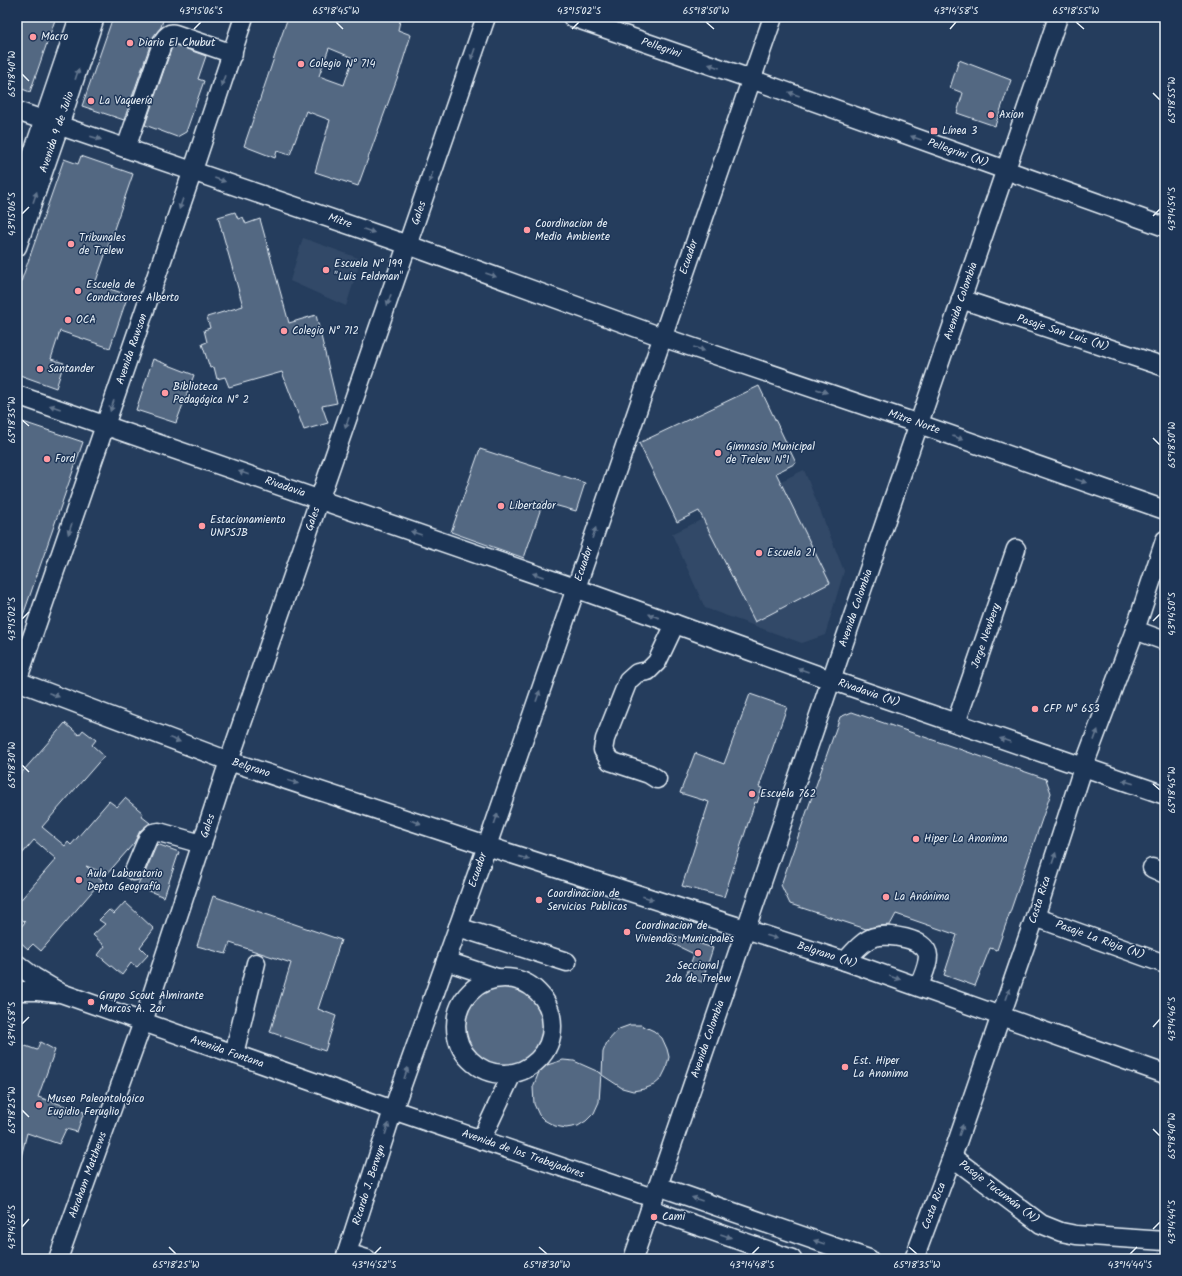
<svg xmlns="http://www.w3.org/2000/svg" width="1182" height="1276" font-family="Kalam,sans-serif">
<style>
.built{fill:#334a68}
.building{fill:#536782;stroke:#e8f1f8;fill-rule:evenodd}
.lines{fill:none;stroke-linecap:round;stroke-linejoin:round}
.minor-casing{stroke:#e8f1f8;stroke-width:21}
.minor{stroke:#1d3557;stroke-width:18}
.oneway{fill:#64778f}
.ticks{fill:none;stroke:#e8f1f8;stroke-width:1.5}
.poi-dot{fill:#ff9aa2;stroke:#1d3557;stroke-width:1.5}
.labels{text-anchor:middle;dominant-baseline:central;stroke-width:3;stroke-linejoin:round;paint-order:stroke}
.poi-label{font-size:11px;fill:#e8f1f8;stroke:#1d3557;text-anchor:start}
.street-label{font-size:11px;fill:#e8f1f8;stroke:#1d3557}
.neatline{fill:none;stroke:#e8f1f8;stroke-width:1.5}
.ticks-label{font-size:10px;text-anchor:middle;fill:#e8f1f8}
</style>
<rect width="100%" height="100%" fill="#253d5d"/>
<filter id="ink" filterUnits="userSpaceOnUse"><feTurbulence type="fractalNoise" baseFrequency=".025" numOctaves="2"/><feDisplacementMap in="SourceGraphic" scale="8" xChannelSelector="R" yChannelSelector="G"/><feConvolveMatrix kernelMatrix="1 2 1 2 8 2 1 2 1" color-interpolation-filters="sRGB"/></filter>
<g filter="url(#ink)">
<g class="built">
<polygon points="303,238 361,259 346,306 290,281"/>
<polygon points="804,470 844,571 825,635 802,643 705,608 672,534"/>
</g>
<g class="building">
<polygon points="17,17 56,17 30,92 17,87"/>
<polygon points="113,17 164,17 161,27 153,37 124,120 82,106"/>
<path d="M 288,17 L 401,17 L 398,30 L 411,35 L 399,73 L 358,186 L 315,172 L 330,120 L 306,111 L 290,155 L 277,151 L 275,158 L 244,146 ZM 329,48 L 353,58 L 344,85 L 319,76 Z"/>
<polygon points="173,44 206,56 198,79 204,81 186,132 177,137 145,125"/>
<polygon points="959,60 1011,80 995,126 957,113 963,93 950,88"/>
<polygon points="81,156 133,174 95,284 128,295 110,348 60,331 51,359 64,363 56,388 17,374 17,293 64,159 78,164"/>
<polygon points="235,212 238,219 243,217 246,224 260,219 289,323 316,315 337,403 322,406 328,423 304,430 282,372 229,387 225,377 217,379 214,367 210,368 202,344 207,342 204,330 210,328 207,317 243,306 218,217"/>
<polygon points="153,359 194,375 176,423 136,410"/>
<polygon points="759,386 796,463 776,473 830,583 755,622 699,511 677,522 639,443"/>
<polygon points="17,420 83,442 19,627 17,627"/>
<polygon points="480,449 585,483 576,511 543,502 524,558 451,532"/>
<polygon points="750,694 787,707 759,787 762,788 757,803 755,802 724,897 682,886 709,802 680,793 695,753 724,764"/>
<polygon points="852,712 1046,779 1051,793 997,950 990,948 975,986 944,975 957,935 896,914 890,925 878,926 866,929 790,904 781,885 840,717"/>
<polygon points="65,723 79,735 83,730 96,740 92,745 104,756 42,827 65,846 68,842 71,845 109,801 117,807 125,798 143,813 141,816 150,823 140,831 134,843 107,874 86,866 102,880 41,951 33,944 28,949 17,939 17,932 25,922 17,915 17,904 56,859 34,840 17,860 17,778"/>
<polygon points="157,844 179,852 164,897 137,886 140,880 144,875"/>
<polygon points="213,896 341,940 318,1009 336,1016 325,1051 270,1032 291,963 230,943 226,954 197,946"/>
<polygon points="125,902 154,929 140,947 148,955 137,967 131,963 122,975 98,955 105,946 93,935 105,924 99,920 109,910 114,914"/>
<polygon points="667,933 713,948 702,982 686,976 694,954 665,940"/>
<polygon points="504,985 515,986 529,993 538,1004 544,1018 543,1033 535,1055 515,1064 499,1066 485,1061 473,1052 465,1040 463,1025 466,1010 474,998 486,989 492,987 499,988"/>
<polygon points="630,1025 641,1025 654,1031 662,1038 667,1049 669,1057 666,1069 661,1079 654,1085 644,1089 633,1091 622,1088 602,1075 603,1052 607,1042 619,1029"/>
<polygon points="40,1042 55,1050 38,1097 84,1112 77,1132 66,1129 59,1144 27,1133 21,1157 17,1156 17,1043 37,1050"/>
<polygon points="563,1060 574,1061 601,1073 599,1102 594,1113 586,1121 578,1126 566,1128 555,1126 544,1120 539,1115 534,1104 533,1087 541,1067"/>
</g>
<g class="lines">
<g class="minor-casing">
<g id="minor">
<polyline points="572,17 751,79 1165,227"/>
<polyline points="17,111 408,245 662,337 919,424 1165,510"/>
<path d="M 126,148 L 163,41 C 166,36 169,32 175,34 L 233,54"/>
<polyline points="17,200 79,17"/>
<polyline points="17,247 59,126 95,17"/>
<polyline points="961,299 1165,367"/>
<polyline points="17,395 575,588 831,680 1165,795"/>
<polyline points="1135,630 1165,641"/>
<polyline points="17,681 229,761 487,846 845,961 1165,1074"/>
<polyline points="17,681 193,170 244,17"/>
<polyline points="956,723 1016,549"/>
<polyline points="657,779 649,774 610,761 603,750 605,739 628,681 637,673 648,671 657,662 675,624"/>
<polyline points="1152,868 1165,874"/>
<polyline points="134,871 148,838 153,833 159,832 202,844"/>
<polyline points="1035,917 1165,964"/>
<polyline points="458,927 567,962"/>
<polyline points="446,961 497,978"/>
<path d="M 845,961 C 854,952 862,941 874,937 C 887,933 927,938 928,956 C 928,966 922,977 919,986"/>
<polyline points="17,964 34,977 61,993 393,1110 653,1198"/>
<circle cx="504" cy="1026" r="48"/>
<polyline points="17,991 37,991 56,993"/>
<polyline points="234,1054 256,963"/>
<polyline points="481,1140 512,1074"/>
<polyline points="952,1157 1041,1224 1061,1232 1076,1235 1165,1241"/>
<polyline points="658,1186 869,1259"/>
<polyline points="650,1209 792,1259"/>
<polyline points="347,1253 367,1259"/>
<polyline points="58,1259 143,1022 229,761 486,17"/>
<polyline points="345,1259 393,1110 487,846 773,17"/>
<polyline points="633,1259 1058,17"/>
<polyline points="914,1259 952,1157 1035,917 1083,768 1135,630 1165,540"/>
</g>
</g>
<use href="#minor" class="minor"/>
</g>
<defs><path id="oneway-solid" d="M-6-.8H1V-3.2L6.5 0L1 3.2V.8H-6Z"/></defs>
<g class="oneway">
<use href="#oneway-solid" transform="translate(473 54) rotate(109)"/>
<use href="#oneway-solid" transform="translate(714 66) rotate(-161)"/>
<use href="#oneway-solid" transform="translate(77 74) rotate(-72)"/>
<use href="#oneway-solid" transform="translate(223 81) rotate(109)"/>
<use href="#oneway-solid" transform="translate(794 94) rotate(-160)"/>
<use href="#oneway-solid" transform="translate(96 138) rotate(18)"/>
<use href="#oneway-solid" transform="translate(916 138) rotate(-160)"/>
<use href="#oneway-solid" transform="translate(431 177) rotate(109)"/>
<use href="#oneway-solid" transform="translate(220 180) rotate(19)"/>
<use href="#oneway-solid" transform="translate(35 197) rotate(-71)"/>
<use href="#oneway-solid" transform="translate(181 204) rotate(109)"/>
<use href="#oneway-solid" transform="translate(369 231) rotate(19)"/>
<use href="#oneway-solid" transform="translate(491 275) rotate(20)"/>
<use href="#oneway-solid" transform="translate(389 300) rotate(109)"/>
<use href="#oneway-solid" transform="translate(699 349) rotate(19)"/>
<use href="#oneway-solid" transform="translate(822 391) rotate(19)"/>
<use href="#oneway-solid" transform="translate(112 406) rotate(109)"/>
<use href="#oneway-solid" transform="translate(55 407) rotate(-161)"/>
<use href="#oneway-solid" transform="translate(347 423) rotate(109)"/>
<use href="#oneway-solid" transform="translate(958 438) rotate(19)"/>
<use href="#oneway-solid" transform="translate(244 473) rotate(-161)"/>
<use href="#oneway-solid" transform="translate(1081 481) rotate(19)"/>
<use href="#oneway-solid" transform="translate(70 529) rotate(109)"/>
<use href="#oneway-solid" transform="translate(416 533) rotate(-161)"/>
<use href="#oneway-solid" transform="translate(594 533) rotate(-71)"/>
<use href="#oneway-solid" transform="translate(538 575) rotate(-161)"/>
<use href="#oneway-solid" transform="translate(654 616) rotate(-160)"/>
<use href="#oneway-solid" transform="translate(803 670) rotate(-160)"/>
<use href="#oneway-solid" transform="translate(54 695) rotate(21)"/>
<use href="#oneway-solid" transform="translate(538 696) rotate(-71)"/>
<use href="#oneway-solid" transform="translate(1096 735) rotate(-70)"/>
<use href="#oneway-solid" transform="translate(175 740) rotate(21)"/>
<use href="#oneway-solid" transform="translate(1005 740) rotate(-161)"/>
<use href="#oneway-solid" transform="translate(293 782) rotate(18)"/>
<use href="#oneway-solid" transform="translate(1128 782) rotate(-162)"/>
<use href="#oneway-solid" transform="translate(496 819) rotate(-71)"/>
<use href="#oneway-solid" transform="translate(416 822) rotate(18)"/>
<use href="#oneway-solid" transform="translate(524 858) rotate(18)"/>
<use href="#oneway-solid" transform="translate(1054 858) rotate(-72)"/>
<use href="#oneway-solid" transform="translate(648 898) rotate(18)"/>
<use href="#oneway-solid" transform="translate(772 937) rotate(18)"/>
<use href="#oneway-solid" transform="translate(895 978) rotate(19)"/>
<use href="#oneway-solid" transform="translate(1008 994) rotate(-71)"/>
<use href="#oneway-solid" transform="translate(406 1073) rotate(-71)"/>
<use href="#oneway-solid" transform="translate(387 1129) rotate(-72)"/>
<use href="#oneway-solid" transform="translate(961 1130) rotate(-71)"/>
<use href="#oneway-solid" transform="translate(697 1199) rotate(-161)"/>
<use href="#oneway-solid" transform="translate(726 1236) rotate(19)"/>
<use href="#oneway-solid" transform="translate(819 1242) rotate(-161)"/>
</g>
</g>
<path class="ticks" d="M 336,22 L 343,29M 706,22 L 714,29M 1076,22 L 1084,29M 194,29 L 201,22M 572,29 L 579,22M 950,29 L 956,22M 22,74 L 29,81M 1153,93 L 1160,100M 22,214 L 29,207M 1153,216 L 1160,209M 22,420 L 29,426M 1153,438 L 1160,445M 22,619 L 29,612M 1153,621 L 1160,614M 22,765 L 29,772M 1153,784 L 1160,790M 22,1024 L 29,1017M 1153,1027 L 1160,1019M 22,1110 L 29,1117M 1153,1129 L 1160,1136M 22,1227 L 29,1219M 1153,1229 L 1160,1222M 169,1247 L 176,1254M 539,1247 L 547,1254M 909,1247 L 917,1254M 374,1254 L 381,1247M 752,1254 L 759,1247M 1130,1254 L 1137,1247"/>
<g class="poi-dot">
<circle cx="33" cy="37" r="4"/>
<circle cx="130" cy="43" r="4"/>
<circle cx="301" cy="64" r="4"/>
<circle cx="91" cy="101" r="4"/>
<circle cx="991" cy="115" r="4"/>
<rect x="930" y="127" width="8" height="8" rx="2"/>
<circle cx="527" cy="230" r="4"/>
<circle cx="71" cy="244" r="4"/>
<circle cx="326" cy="270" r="4"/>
<circle cx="78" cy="291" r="4"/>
<circle cx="68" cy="320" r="4"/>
<circle cx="284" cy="331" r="4"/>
<circle cx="40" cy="369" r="4"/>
<circle cx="165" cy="393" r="4"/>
<circle cx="718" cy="453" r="4"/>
<circle cx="47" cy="459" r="4"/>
<circle cx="501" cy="506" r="4"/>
<circle cx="202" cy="526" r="4"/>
<circle cx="759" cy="553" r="4"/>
<circle cx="1035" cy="709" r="4"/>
<circle cx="752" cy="794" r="4"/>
<circle cx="916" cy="839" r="4"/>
<circle cx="79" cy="880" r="4"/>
<circle cx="886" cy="897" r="4"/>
<circle cx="539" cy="900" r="4"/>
<circle cx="627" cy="932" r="4"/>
<circle cx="698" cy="953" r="4"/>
<circle cx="91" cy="1002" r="4"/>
<circle cx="845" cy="1067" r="4"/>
<circle cx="39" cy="1105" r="4"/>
<circle cx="654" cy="1217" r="4"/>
</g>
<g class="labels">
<g class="poi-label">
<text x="41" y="37">Macro</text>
<text x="138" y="43">Diario El Chubut</text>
<text x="309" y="64">Colegio N° 714</text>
<text x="99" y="101">La Vaquería</text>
<text x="999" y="115">Axion</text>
<text x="942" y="131">Línea 3</text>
<text x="535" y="224">Coordinacion de<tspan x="535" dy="13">Medio Ambiente</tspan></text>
<text x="79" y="238">Tribunales<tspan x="79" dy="13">de Trelew</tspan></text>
<text x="334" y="264">Escuela N° 199<tspan x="334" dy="13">"Luis Feldman"</tspan></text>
<text x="86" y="285">Escuela de<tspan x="86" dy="13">Conductores Alberto</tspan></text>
<text x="76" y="320">OCA</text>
<text x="292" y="331">Colegio N° 712</text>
<text x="48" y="369">Santander</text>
<text x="173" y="387">Biblioteca<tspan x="173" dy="13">Pedagógica N° 2</tspan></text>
<text x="726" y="447">Gimnasio Municipal<tspan x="726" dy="13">de Trelew N°1</tspan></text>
<text x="55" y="459">Ford</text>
<text x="509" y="506">Libertador</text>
<text x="210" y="520">Estacionamiento<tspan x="210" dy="13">UNPSJB</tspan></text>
<text x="767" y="553">Escuela 21</text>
<text x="1043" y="709">CFP N° 653</text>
<text x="760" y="794">Escuela 762</text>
<text x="924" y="839">Hiper La Anonima</text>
<text x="87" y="874">Aula Laboratorio<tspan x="87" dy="13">Depto Geografía</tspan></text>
<text x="547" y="894">Coordinacion de<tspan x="547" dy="13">Servicios Publicos</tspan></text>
<text x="894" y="897">La Anónima</text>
<text x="635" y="926">Coordinacion de<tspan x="635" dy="13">Viviendas Municipales</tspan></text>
<text x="698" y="966" text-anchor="middle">Seccional<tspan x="698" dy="13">2da de Trelew</tspan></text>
<text x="99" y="996">Grupo Scout Almirante<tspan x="99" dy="13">Marcos A. Zar</tspan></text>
<text x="853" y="1061">Est. Hiper<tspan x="853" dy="13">La Anonima</tspan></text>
<text x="47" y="1099">Museo Paleontologico<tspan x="47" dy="13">Eugidio Feruglio</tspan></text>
<text x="662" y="1217">Cami</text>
</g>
<g class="street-label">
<text transform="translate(661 48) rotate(19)">Pellegrini</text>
<text transform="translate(57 132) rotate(-71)">Avenida 9 de Julio</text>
<text transform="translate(958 153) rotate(20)">Pellegrini (N)</text>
<text transform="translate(419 213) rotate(-71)">Gales</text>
<text transform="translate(340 221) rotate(19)">Mitre</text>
<text transform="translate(689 257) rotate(-71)">Ecuador</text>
<text transform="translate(961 301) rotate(-71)">Avenida Colombia</text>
<text transform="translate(1063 333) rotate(18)">Pasaje San Luis (N)</text>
<text transform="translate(132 349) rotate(-71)">Avenida Rawson</text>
<text transform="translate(914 422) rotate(19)">Mitre Norte</text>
<text transform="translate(285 487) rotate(19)">Rivadavia</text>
<text transform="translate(313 519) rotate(-71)">Gales</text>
<text transform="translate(584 564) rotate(-71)">Ecuador</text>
<text transform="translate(856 608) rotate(-71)">Avenida Colombia</text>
<text transform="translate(986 636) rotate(-71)">Jorge Newbery</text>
<text transform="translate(869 693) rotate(19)">Rivadavia (N)</text>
<text transform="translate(251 768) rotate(18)">Belgrano</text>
<text transform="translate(208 826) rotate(-72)">Gales</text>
<text transform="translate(478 870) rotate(-71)">Ecuador</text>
<text transform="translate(1040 900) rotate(-72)">Costa Rica</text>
<text transform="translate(1100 940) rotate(20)">Pasaje La Rioja (N)</text>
<text transform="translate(827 955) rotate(18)">Belgrano (N)</text>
<text transform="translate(708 1039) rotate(-71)">Avenida Colombia</text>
<text transform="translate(227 1052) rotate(19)">Avenida Fontana</text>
<text transform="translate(523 1154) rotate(19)">Avenida de los Trabajadores</text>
<text transform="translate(88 1175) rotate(-70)">Abraham Matthews</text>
<text transform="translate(369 1185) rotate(-72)">Ricardo J. Berwyn</text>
<text transform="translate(999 1192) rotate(37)">Pasaje Tucumán (N)</text>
<text transform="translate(934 1206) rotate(-69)">Costa Rica</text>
</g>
</g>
<rect width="1182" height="1276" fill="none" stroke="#1d3557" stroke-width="44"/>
<rect x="22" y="22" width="1138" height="1232" class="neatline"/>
<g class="ticks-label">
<text x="201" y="14">43°15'06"S</text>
<text x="336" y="14">65°18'45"W</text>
<text x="579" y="14">43°15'02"S</text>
<text x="706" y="14">65°18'50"W</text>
<text x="956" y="14">43°14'58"S</text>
<text x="1076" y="14">65°18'55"W</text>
<text transform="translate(11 74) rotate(-90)" y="4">65°18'40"W</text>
<text transform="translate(1171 100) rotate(-90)" y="4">65°18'55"W</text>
<text transform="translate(1171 209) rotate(-90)" y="4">43°14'54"S</text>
<text transform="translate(11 214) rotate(-90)" y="4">43°15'06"S</text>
<text transform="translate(11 420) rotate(-90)" y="4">65°18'35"W</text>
<text transform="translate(1171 445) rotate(-90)" y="4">65°18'50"W</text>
<text transform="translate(1171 614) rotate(-90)" y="4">43°14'50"S</text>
<text transform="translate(11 619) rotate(-90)" y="4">43°15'02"S</text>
<text transform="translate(11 765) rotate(-90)" y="4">65°18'30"W</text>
<text transform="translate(1171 790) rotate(-90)" y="4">65°18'45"W</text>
<text transform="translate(1171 1019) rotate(-90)" y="4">43°14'46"S</text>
<text transform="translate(11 1024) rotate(-90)" y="4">43°14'58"S</text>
<text transform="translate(11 1110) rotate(-90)" y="4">65°18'25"W</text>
<text transform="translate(1171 1136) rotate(-90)" y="4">65°18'40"W</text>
<text transform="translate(1171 1222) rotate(-90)" y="4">43°14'44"S</text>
<text transform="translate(11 1227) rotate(-90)" y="4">43°14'56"S</text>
<text x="176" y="1268">65°18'25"W</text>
<text x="374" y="1268">43°14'52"S</text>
<text x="547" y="1268">65°18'30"W</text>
<text x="752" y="1268">43°14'48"S</text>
<text x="917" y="1268">65°18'35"W</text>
<text x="1130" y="1268">43°14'44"S</text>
</g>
</svg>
